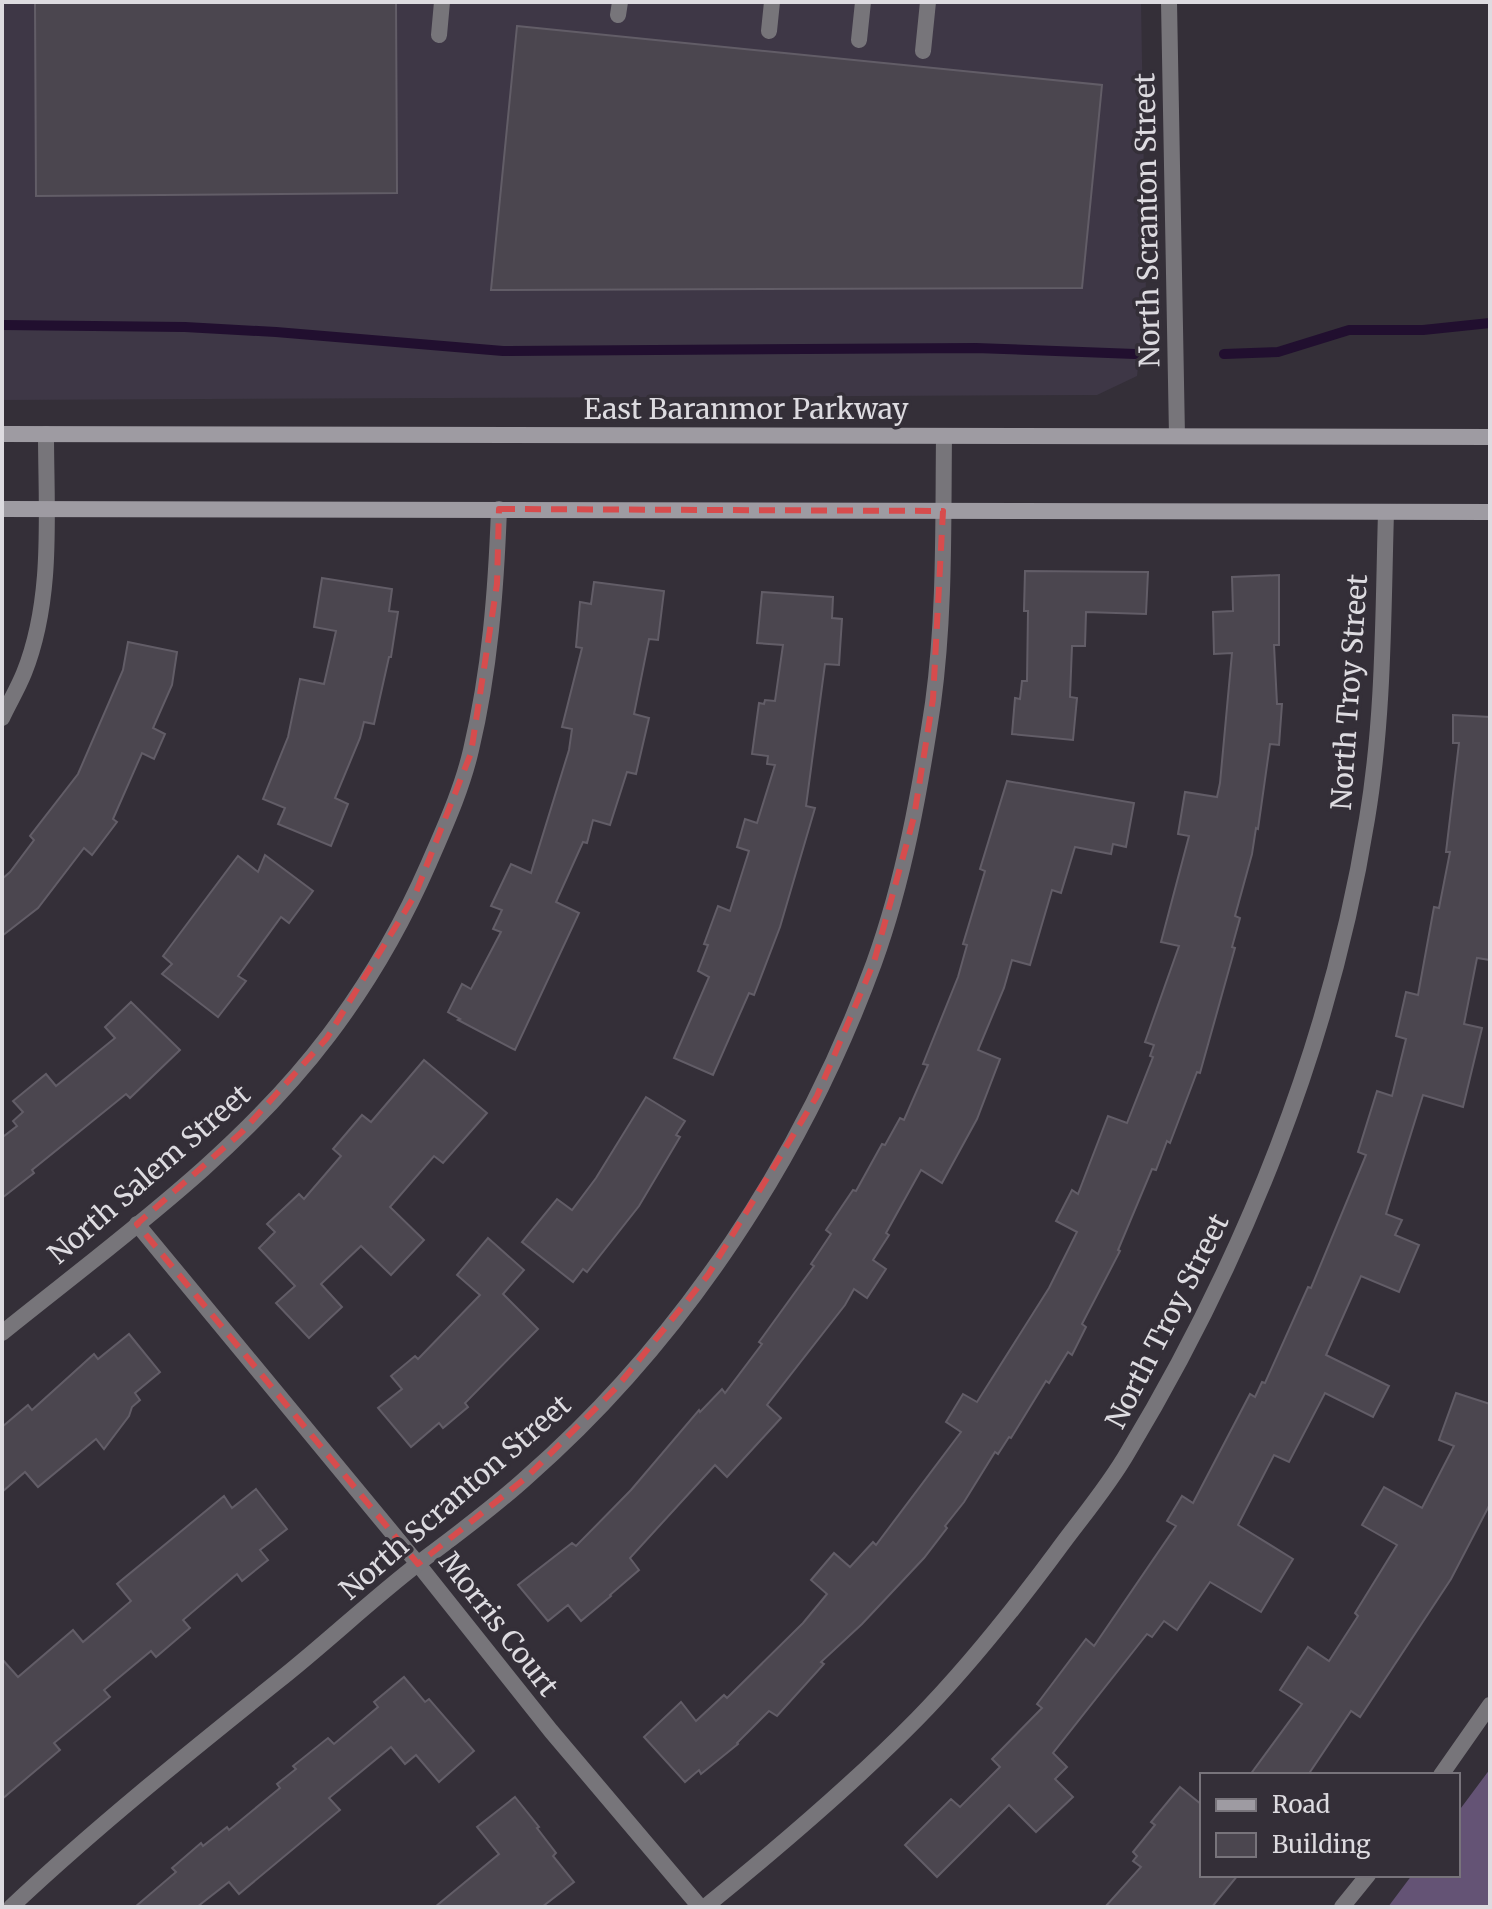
<svg xmlns="http://www.w3.org/2000/svg" width="1492" height="1909" font-family="Merriweather,serif">
<style>
.built{fill:#3e3746}
.green{fill:#645375}
.lines{fill:none;stroke-linecap:round;stroke-linejoin:round}
.stream{stroke:#210f2f;stroke-width:10}
.building{fill:#4b464f;stroke:#625d67;stroke-width:2}
.lane{stroke:#77757a;stroke-width:16}
.street{stroke:#77757a;stroke-width:16}
.secondary{stroke:#9e9ba2;stroke-width:16}
.marked{fill:none;stroke:#d74c4d;stroke-width:6;stroke-dasharray:16 10;stroke-linejoin:round}
.labels{text-anchor:middle;dominant-baseline:central;stroke-width:7;stroke-linejoin:round;paint-order:stroke}
.street-label{font-size:28px;fill:#dddbe0;stroke:#342f38}
</style>
<rect width="100%" height="100%" fill="#342f38"/>
<polygon class="built" points="2,2 1141,2 1146,298 1137,376 1097,395 2,400"/>
<polygon class="green" points="1490,1769 1490,1907 1388,1907 1412,1875 1458,1875 1458,1812"/>
<g class="lines">
<g class="stream">
<polyline points="2,325 185,327 276,332 503,351 976,348 1135,354"/>
<polyline points="1224,354 1278,352 1349,330 1423,330 1490,323"/>
</g>
</g>
<g class="building">
<polygon points="35,2 396,2 397,193 36,196"/>
<polygon points="517,26 1102,85 1082,288 491,290"/>
<polygon points="1025,571 1148,572 1146,614 1086,612 1085,646 1072,646 1070,697 1077,698 1073,740 1012,734 1015,698 1020,699 1022,681 1027,681 1028,611 1024,611"/>
<polygon points="1279,575 1279,645 1274,645 1277,704 1282,704 1279,745 1270,744 1258,829 1256,828 1252,854 1235,916 1240,918 1232,947 1235,948 1200,1073 1197,1072 1170,1143 1167,1141 1156,1170 1152,1169 1118,1250 1120,1251 1082,1324 1086,1327 1072,1355 1068,1352 1049,1383 1046,1381 1011,1438 1009,1437 998,1454 995,1452 964,1502 945,1526 947,1528 924,1558 862,1624 821,1662 824,1664 777,1716 769,1711 737,1743 738,1744 701,1774 699,1770 685,1782 644,1737 681,1702 696,1721 724,1695 727,1698 803,1623 827,1594 811,1580 834,1553 850,1567 873,1542 876,1545 961,1432 946,1422 963,1394 977,1402 1049,1288 1077,1232 1056,1221 1072,1190 1078,1194 1108,1116 1127,1123 1153,1057 1150,1056 1154,1045 1145,1042 1179,946 1161,942 1189,836 1178,834 1185,792 1217,797 1220,783 1232,653 1214,654 1213,612 1233,611 1232,577"/>
<polygon points="322,578 392,589 389,611 398,612 391,657 389,657 374,724 364,722 360,738 335,798 348,804 331,846 278,824 285,808 263,799 288,737 300,679 324,684 336,631 314,627"/>
<polygon points="594,582 664,591 658,640 649,639 634,714 649,718 636,774 627,772 610,825 593,820 587,843 583,842 556,902 579,913 515,1050 458,1020 460,1019 448,1012 462,984 471,989 501,932 493,929 502,910 491,906 511,864 531,873 569,750 572,729 562,727 582,648 576,647 580,602 591,604"/>
<polygon points="762,592 833,597 832,618 842,619 839,665 825,664 806,806 815,808 780,927 754,995 749,993 713,1075 674,1058 709,977 698,971 708,945 704,944 718,906 730,911 749,851 737,847 745,819 757,823 775,765 767,764 768,756 752,754 759,703 764,704 765,700 775,701 783,645 757,643"/>
<polygon points="128,642 177,652 172,685 153,728 165,734 154,759 142,753 113,819 117,822 92,855 84,848 38,908 2,936 2,879 10,872 34,840 30,836 78,774 123,670"/>
<polygon points="1453,715 1490,717 1490,960 1477,958 1464,1024 1482,1028 1463,1107 1423,1095 1386,1214 1402,1220 1395,1235 1419,1245 1399,1292 1361,1276 1326,1355 1389,1386 1373,1417 1325,1393 1289,1462 1274,1455 1238,1525 1293,1559 1261,1612 1210,1582 1177,1630 1164,1621 1152,1637 1147,1634 1053,1753 1067,1767 1055,1779 1073,1797 1036,1832 1009,1805 937,1877 905,1845 951,1799 960,1807 1000,1767 992,1759 1042,1708 1037,1704 1086,1639 1094,1646 1176,1526 1167,1521 1182,1496 1193,1503 1250,1394 1255,1397 1262,1382 1265,1383 1308,1287 1311,1288 1366,1155 1358,1152 1377,1091 1392,1096 1406,1039 1396,1036 1406,992 1418,995 1434,907 1439,908 1450,852 1446,852 1459,743 1453,743"/>
<polygon points="1007,781 1134,803 1126,847 1113,844 1111,854 1075,847 1061,893 1052,890 1030,965 1012,960 1004,988 978,1050 1000,1059 977,1119 942,1183 921,1170 886,1233 889,1235 873,1260 886,1269 867,1298 854,1289 845,1305 767,1405 781,1418 727,1477 715,1465 630,1558 639,1570 610,1595 611,1596 581,1621 568,1605 548,1621 518,1585 572,1543 576,1546 631,1490 699,1410 700,1412 722,1389 725,1393 762,1344 759,1342 814,1266 811,1264 831,1234 826,1230 853,1190 856,1191 882,1144 885,1145 900,1118 904,1120 928,1065 923,1064 958,977 967,945 963,944 985,871 980,869"/>
<polygon points="265,855 313,891 289,923 281,917 238,976 246,981 218,1017 162,974 172,964 163,956 238,856 258,872"/>
<polygon points="131,1002 180,1050 130,1098 126,1094 32,1170 34,1173 2,1198 2,1133 4,1136 17,1126 13,1121 23,1112 13,1101 46,1074 56,1086 115,1038 105,1027"/>
<polygon points="424,1060 487,1113 443,1163 434,1156 390,1207 424,1240 391,1275 361,1246 321,1284 342,1307 309,1338 276,1303 295,1286 259,1248 275,1232 267,1224 299,1194 304,1199 341,1156 333,1149 362,1115 371,1122"/>
<polygon points="646,1097 685,1121 676,1135 680,1137 639,1206 587,1272 583,1269 573,1282 522,1242 557,1199 572,1210 596,1178"/>
<polygon points="488,1238 524,1270 503,1294 538,1329 465,1403 468,1407 443,1428 439,1423 411,1447 378,1408 402,1389 391,1376 415,1356 418,1359 480,1295 457,1275"/>
<polygon points="129,1334 160,1372 135,1393 140,1400 132,1407 129,1416 104,1449 96,1439 38,1487 25,1472 2,1492 2,1427 28,1405 32,1410 94,1354 98,1359"/>
<polygon points="1456,1393 1490,1404 1490,1504 1451,1579 1360,1717 1351,1711 1308,1775 1250,1775 1302,1704 1280,1690 1308,1647 1329,1661 1358,1616 1355,1613 1397,1545 1362,1525 1384,1487 1422,1508 1454,1446 1439,1440"/>
<polygon points="256,1489 287,1529 260,1550 268,1560 242,1581 237,1574 183,1620 190,1628 156,1657 151,1651 104,1690 110,1697 54,1743 60,1750 2,1799 2,1659 18,1677 73,1630 83,1642 131,1601 117,1584 224,1496 232,1508"/>
<polygon points="404,1677 425,1702 429,1699 474,1751 439,1782 416,1755 405,1764 391,1747 329,1798 340,1810 239,1894 229,1882 197,1907 135,1907 176,1872 172,1868 201,1843 203,1846 227,1827 229,1830 280,1788 277,1784 296,1769 293,1766 328,1738 334,1744 378,1707 374,1702"/>
<polygon points="1180,1787 1202,1805 1202,1875 1238,1875 1212,1907 1105,1907 1141,1867 1133,1861 1137,1856 1133,1852 1155,1825 1151,1822"/>
<polygon points="515,1797 539,1827 537,1828 556,1853 553,1856 574,1882 542,1907 435,1907 499,1854 477,1827"/>
</g>
<g class="lines">
<g class="lane">
<polyline points="618,15 620,2"/>
<polyline points="769,31 772,2"/>
<polyline points="439,35 442,2"/>
<polyline points="859,40 863,2"/>
<polyline points="923,51 928,2"/>
</g>
<g class="street">
<polyline points="1169,2 1177,436"/>
<path d="M 2,718 C 9,703 18,688 24,673 C 54,598 46,512 46,434"/>
<polyline points="137,1224 418,1564 551,1731 700,1907"/>
<path d="M 2,1333 C 116,1241 240,1153 329,1035 C 369,982 402,925 429,863 C 445,826 462,789 471,750 C 490,670 496,590 499,509"/>
<polyline points="1441,1775 1490,1705"/>
<path d="M 11,1907 C 96,1827 187,1754 278,1681 C 326,1643 371,1600 419,1563 C 456,1535 493,1508 527,1477 C 683,1340 803,1157 874,963 C 904,880 920,790 933,703 C 945,615 943,524 944,436"/>
<path d="M 705,1907 C 779,1847 851,1786 917,1719 C 968,1667 1014,1609 1057,1551 C 1081,1518 1108,1487 1128,1452 C 1244,1259 1331,1043 1367,819 C 1384,717 1383,615 1386,512"/>
<polyline points="1342,1907 1368,1875"/>
</g>
<g class="secondary">
<polyline points="2,434 1490,437"/>
<polyline points="2,509 1490,512"/>
</g>
</g>
<path class="marked" d="M 499,509 L 943,511 L 933,699 L 914,817 L 874,962 L 817,1096 L 708,1275 L 617,1387 L 527,1477 L 418,1564 L 137,1224 L 242,1132 L 327,1038 L 415,895 L 471,753 L 497,584 Z"/>
<g class="labels">
<g class="street-label">
<text transform="translate(1147 220) rotate(-91)">North Scranton Street</text>
<text x="746" y="409">East Baranmor Parkway</text>
<text transform="translate(1349 692) rotate(-86)">North Troy Street</text>
<text transform="translate(149 1174) rotate(-41)">North Salem Street</text>
<text transform="translate(1167 1321) rotate(-63)">North Troy Street</text>
<text transform="translate(455 1497) rotate(-41)">North Scranton Street</text>
<text transform="translate(499 1624) rotate(52)">Morris Court</text>
</g>
</g>
<rect width="1492" height="1909" fill="none" stroke="#dddbe0" stroke-width="8"/>
<rect x="1200" y="1773" width="260" height="104" fill="#342f38" stroke="#78747b" stroke-width="2"/>
<rect x="1216" y="1799" width="40" height="12" fill="#9e9ba2" stroke="#78747b" stroke-width="2"/>
<text x="1272" y="1813" font-size="24" fill="#dddbe0">Road</text>
<rect x="1216" y="1833" width="40" height="24" fill="#4b464f" stroke="#78747b" stroke-width="2"/>
<text x="1272" y="1853" font-size="24" fill="#dddbe0">Building</text>
</svg>
